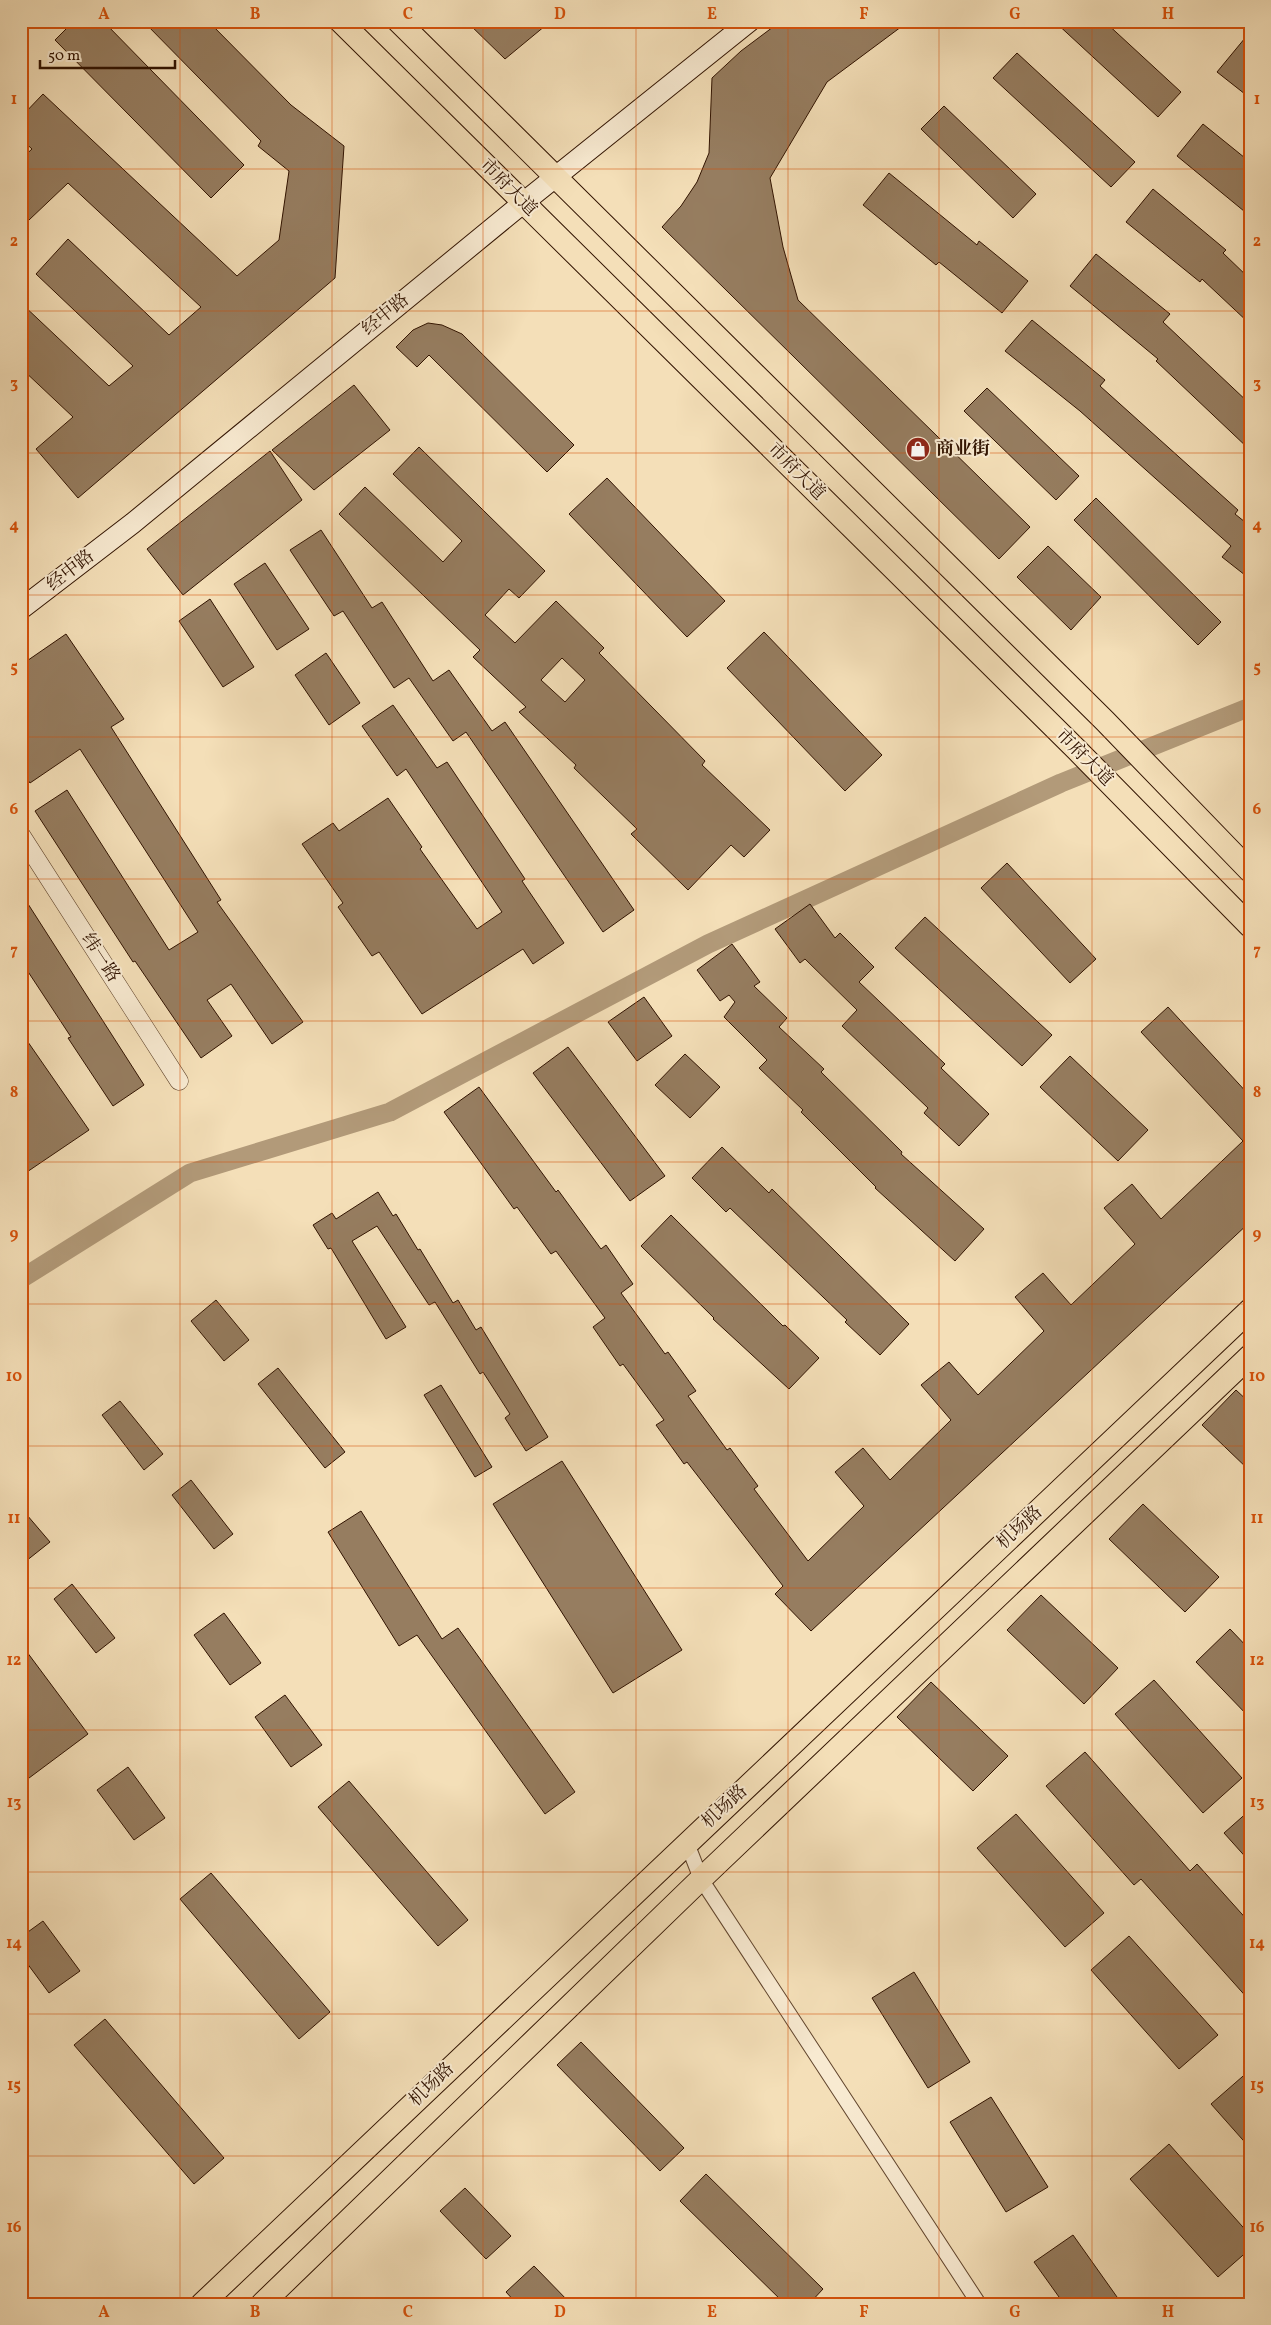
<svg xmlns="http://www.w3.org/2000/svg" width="1271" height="2325" font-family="Vollkorn,'Noto Serif SC',serif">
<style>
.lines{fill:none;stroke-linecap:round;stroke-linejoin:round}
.canal{stroke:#b29a79;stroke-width:19}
.building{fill:#967d60;stroke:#311300;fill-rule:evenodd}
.minor-casing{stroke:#62462e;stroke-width:16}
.tertiary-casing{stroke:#62462e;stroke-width:19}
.secondary-casing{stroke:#311300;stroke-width:22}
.primary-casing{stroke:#311300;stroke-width:24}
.minor{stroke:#f8ead1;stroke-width:14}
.tertiary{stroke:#f8ead1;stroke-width:18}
.secondary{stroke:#f8ead1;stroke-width:20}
.primary{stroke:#f4dfb8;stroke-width:22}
.grid{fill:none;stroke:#d6520b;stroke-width:1;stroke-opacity:0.55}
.labels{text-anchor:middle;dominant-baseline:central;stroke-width:4;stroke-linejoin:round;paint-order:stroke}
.street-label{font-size:18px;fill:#311300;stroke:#f8ead1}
.poi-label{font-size:18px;font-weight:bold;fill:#311300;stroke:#f8ead1;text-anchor:start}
.neatline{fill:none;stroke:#d6520b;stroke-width:2}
.grid-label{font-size:16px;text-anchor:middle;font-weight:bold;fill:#d6520b}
</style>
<rect width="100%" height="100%" fill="#f4dfb8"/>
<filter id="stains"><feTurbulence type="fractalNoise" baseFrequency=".004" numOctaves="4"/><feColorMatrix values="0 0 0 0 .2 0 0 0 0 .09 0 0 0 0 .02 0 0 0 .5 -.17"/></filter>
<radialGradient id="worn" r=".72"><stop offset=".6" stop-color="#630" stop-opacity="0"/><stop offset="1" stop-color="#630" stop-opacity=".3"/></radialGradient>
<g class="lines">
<polyline class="canal" points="21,1279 190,1173 390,1112 708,944 1061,783 1250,707"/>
</g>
<g class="building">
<polygon points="74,21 103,21 244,165 211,198 55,40"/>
<polygon points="143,21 208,21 291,105 344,146 335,278 78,498 36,449 73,417 21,368 21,303 109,386 133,366 36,274 68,239 169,335 201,307 68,183 29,220 21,211 21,159 32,149 21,139 21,117 43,94 237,276 279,240 289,171 258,146 261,141"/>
<polygon points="466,21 551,21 505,59"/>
<polygon points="781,21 909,21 827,82 770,178 783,247 798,300 1030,527 999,559 662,227 681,206 697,182 709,153 712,78 741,51"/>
<polygon points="1054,21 1104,21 1181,92 1158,117"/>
<polygon points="1250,32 1250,98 1217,72"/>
<polygon points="1017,53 1135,162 1111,187 993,78"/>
<polygon points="944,106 1036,194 1013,218 921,129"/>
<polygon points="1203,124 1250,162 1250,216 1177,156"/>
<polygon points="889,173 977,245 979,241 1028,281 1002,313 939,262 936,265 863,205"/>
<polygon points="1153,189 1226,250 1223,253 1250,279 1250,324 1202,279 1200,282 1126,222"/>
<polygon points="1096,254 1170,314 1163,322 1250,404 1250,450 1156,361 1158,359 1070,286"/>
<polygon points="1032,320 1105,380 1100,386 1238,510 1235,514 1250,526 1250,579 1222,557 1231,546 1080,411 1005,351"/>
<polygon points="428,323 442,325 462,334 574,445 547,472 429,355 417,367 396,347 413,330"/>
<polygon points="354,385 390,430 314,490 272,450"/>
<polygon points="987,388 1079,476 1056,500 964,411"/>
<path d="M 419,447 L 545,571 L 519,598 L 509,589 L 485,615 L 515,643 L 556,601 L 604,648 L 599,653 L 705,761 L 702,765 L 770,830 L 744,857 L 731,845 L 688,890 L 631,834 L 637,829 L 574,768 L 576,765 L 519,712 L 526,707 L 473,657 L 480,650 L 339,514 L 365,487 L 443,562 L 462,541 L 393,474 ZM 562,658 L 585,680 L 565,702 L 541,680 Z"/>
<polygon points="270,451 302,500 183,595 147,549"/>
<polygon points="607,478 725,601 687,637 569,514"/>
<polygon points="1096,498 1221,622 1198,645 1074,520"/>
<polygon points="321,530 372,608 382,602 433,681 449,670 492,731 505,722 634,910 603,932 466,732 453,741 409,678 394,688 343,611 334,616 290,550"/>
<polygon points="1048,546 1101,597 1071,630 1017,577"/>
<polygon points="265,563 309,629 277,650 234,584"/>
<polygon points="210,599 254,667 223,687 179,621"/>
<polygon points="764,632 882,755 845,791 727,668"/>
<polygon points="66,634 124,719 111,727 221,900 217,902 303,1022 272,1044 231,984 207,1000 232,1036 201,1058 135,961 133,962 35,811 67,790 169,950 198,932 80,749 30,783 21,770 21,665"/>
<polygon points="326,653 360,703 329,725 295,675"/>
<polygon points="393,705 437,768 447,762 525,879 522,881 564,943 533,964 523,949 422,1014 379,952 372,956 338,907 343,903 302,844 333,823 339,831 388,798 422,847 420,849 477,929 502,912 406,769 397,776 362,726"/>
<polygon points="1007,863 1096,959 1070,983 981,888"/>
<polygon points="21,893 144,1085 113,1106 68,1038 71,1037 21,961"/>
<polygon points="810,904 835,938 840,933 874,967 859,982 945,1064 941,1068 989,1114 959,1146 924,1113 928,1108 842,1026 857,1010 805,959 800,963 775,929"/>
<polygon points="925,917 1052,1035 1022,1066 895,948"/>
<polygon points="732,944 760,982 754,986 787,1018 779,1027 824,1069 821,1072 902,1152 901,1154 984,1229 955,1261 875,1188 876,1187 801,1112 803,1110 759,1068 767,1060 724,1017 735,1002 729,995 720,1001 697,970"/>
<polygon points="644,997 672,1036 637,1061 608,1022"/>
<polygon points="1168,1007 1250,1096 1250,1222 811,1631 775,1594 783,1586 687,1462 684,1464 656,1425 664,1420 623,1364 620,1366 593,1327 605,1318 556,1251 551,1254 517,1207 514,1209 444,1112 479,1087 556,1192 558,1190 601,1249 606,1245 633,1284 621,1293 665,1354 668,1352 696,1391 688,1396 727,1450 730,1448 758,1486 754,1489 808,1561 864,1506 835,1472 863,1448 890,1480 951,1420 921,1385 949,1362 978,1395 1044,1331 1015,1297 1043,1273 1071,1305 1135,1244 1104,1208 1132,1184 1161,1219 1243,1141 1141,1032"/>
<polygon points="21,1032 89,1130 21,1176"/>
<polygon points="568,1047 665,1176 630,1201 533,1073"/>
<polygon points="685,1054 720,1087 690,1118 655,1085"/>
<polygon points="1070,1056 1148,1130 1118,1161 1040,1087"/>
<polygon points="722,1147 769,1193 772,1189 909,1324 880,1355 845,1322 847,1320 730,1208 726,1212 692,1178"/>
<polygon points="378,1192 393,1216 396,1214 418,1250 420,1249 453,1303 458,1300 476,1330 481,1327 548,1437 526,1451 505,1418 510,1414 483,1372 480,1374 435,1302 429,1305 377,1226 352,1241 406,1327 386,1339 331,1248 328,1249 313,1225 332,1213 336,1219"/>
<polygon points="671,1215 783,1326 785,1325 819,1358 789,1389 713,1319 714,1318 641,1246"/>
<polygon points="216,1300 249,1340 224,1361 191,1321"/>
<polygon points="278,1368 345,1452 325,1468 258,1384"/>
<polygon points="441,1385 492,1467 475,1477 424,1395"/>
<polygon points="1236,1390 1250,1403 1250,1471 1202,1425"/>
<polygon points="120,1401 163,1454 144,1470 102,1415"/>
<polygon points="562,1461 682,1650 613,1693 493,1504"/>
<polygon points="191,1480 233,1534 214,1549 172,1495"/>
<polygon points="1143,1504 1219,1577 1185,1612 1109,1539"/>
<polygon points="21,1508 50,1542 21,1565"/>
<polygon points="361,1511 442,1639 458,1628 575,1792 545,1814 417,1635 399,1646 328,1532"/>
<polygon points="72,1584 115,1638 96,1653 54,1599"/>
<polygon points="1041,1595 1118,1668 1084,1704 1007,1630"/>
<polygon points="224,1613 261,1663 230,1685 194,1635"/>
<polygon points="1230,1629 1250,1650 1250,1718 1196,1662"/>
<polygon points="21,1644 88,1734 21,1784"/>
<polygon points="1154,1680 1242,1778 1203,1813 1115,1714"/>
<polygon points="931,1682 1008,1756 973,1791 897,1717"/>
<polygon points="285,1695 322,1745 291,1767 255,1717"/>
<polygon points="1085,1752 1190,1871 1197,1864 1250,1923 1250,2001 1141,1879 1134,1885 1046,1786"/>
<polygon points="128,1767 165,1818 134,1840 97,1790"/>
<polygon points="349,1781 468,1920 438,1946 318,1807"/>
<polygon points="1250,1810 1250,1862 1224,1833"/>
<polygon points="1016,1814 1104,1913 1065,1947 977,1848"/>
<polygon points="211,1873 330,2012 299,2039 180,1899"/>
<polygon points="43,1921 80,1971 49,1993 21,1955 21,1937"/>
<polygon points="1129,1936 1218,2035 1179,2069 1091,1970"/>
<polygon points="914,1972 970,2062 928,2088 872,1998"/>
<polygon points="105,2019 224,2158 194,2184 74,2045"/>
<polygon points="581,2042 684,2148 660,2171 557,2065"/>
<polygon points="1250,2070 1250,2148 1211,2104"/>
<polygon points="991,2097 1048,2187 1006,2212 950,2122"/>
<polygon points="1169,2144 1250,2235 1250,2249 1218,2277 1130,2179"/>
<polygon points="706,2174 823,2289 809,2304 785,2304 680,2201"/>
<polygon points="465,2188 511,2236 486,2259 440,2211"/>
<polygon points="1073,2235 1122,2304 1064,2304 1034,2262"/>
<polygon points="534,2266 571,2304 517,2304 506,2292"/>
</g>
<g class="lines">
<g class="minor-casing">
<polyline id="minor" points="687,1843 701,1879 979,2304"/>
</g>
<g class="tertiary-casing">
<polyline id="tertiary" points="21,835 179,1081"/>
</g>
<g class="secondary-casing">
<polyline id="secondary" points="21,609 133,523 523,203 750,21"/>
</g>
<g class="primary-casing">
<g id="primary">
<polyline points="340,21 1076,749 1250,926"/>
<polyline points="398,21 1105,721 1250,871"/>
<polyline points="202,2304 1250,1310"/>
<polyline points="262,2304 701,1879 1250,1356"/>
</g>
</g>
<use href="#minor" class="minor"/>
<use href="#tertiary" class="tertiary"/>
<use href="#secondary" class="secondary"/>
<use href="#primary" class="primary"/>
</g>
<path class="grid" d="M 180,21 L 180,2304M 332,21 L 332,2304M 483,21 L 483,2304M 636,21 L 636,2304M 788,21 L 788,2304M 939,21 L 939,2304M 1092,21 L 1092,2304M 21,169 L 1250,169M 21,311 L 1250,311M 21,453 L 1250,453M 21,595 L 1250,595M 21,737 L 1250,737M 21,879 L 1250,879M 21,1021 L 1250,1021M 21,1162 L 1250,1162M 21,1304 L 1250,1304M 21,1446 L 1250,1446M 21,1588 L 1250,1588M 21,1730 L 1250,1730M 21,1872 L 1250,1872M 21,2014 L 1250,2014M 21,2156 L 1250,2156"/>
<defs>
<g id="shop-disc" transform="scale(1.25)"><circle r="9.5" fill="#8f2418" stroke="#f8ead1"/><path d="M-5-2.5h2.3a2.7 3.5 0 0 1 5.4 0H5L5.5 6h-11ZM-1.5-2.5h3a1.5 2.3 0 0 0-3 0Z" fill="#fff"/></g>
</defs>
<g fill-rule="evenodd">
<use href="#shop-disc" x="918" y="449"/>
</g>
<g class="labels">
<g class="street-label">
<text transform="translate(508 188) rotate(45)">市府大道</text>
<text transform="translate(386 315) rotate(-39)">经中路</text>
<text transform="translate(796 472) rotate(45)">市府大道</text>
<text transform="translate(71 571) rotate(-38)">经中路</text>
<text transform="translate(1084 758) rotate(45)">市府大道</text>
<text transform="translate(100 958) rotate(57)">纬一路</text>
<text transform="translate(1020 1528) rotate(-43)">机场路</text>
<text transform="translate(725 1807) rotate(-43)">机场路</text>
<text transform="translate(432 2085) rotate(-44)">机场路</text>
</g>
<g class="poi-label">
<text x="936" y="449">商业街</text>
</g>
</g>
<rect width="1271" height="2325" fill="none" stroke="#f4dfb8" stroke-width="55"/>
<path d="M40 60v8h135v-8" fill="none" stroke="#311300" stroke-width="2.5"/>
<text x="48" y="60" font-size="15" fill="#311300" stroke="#f8ead1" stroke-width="4" paint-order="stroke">50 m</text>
<rect x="28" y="28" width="1216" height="2270" class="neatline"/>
<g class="grid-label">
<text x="104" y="19">A</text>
<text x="255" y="19">B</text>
<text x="408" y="19">C</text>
<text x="560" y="19">D</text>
<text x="712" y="19">E</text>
<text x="864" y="19">F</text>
<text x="1015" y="19">G</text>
<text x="1168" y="19">H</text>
<text x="14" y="104">1</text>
<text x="1257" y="104">1</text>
<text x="14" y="246">2</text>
<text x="1257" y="246">2</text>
<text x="14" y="388">3</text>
<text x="1257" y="388">3</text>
<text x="14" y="530">4</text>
<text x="1257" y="530">4</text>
<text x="14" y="672">5</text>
<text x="1257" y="672">5</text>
<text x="14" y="814">6</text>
<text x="1257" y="814">6</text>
<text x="14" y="955">7</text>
<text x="1257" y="955">7</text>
<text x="14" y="1097">8</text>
<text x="1257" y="1097">8</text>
<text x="14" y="1239">9</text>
<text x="1257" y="1239">9</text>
<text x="14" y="1381">10</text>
<text x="1257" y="1381">10</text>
<text x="14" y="1523">11</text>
<text x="1257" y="1523">11</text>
<text x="14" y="1665">12</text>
<text x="1257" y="1665">12</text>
<text x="14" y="1807">13</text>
<text x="1257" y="1807">13</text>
<text x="14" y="1948">14</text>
<text x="1257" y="1948">14</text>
<text x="14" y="2090">15</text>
<text x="1257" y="2090">15</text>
<text x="14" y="2232">16</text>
<text x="1257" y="2232">16</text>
<text x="104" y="2317">A</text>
<text x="255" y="2317">B</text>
<text x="408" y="2317">C</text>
<text x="560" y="2317">D</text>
<text x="712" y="2317">E</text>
<text x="864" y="2317">F</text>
<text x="1015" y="2317">G</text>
<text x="1168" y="2317">H</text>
</g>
<rect width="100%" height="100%" filter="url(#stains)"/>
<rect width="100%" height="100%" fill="url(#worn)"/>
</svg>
